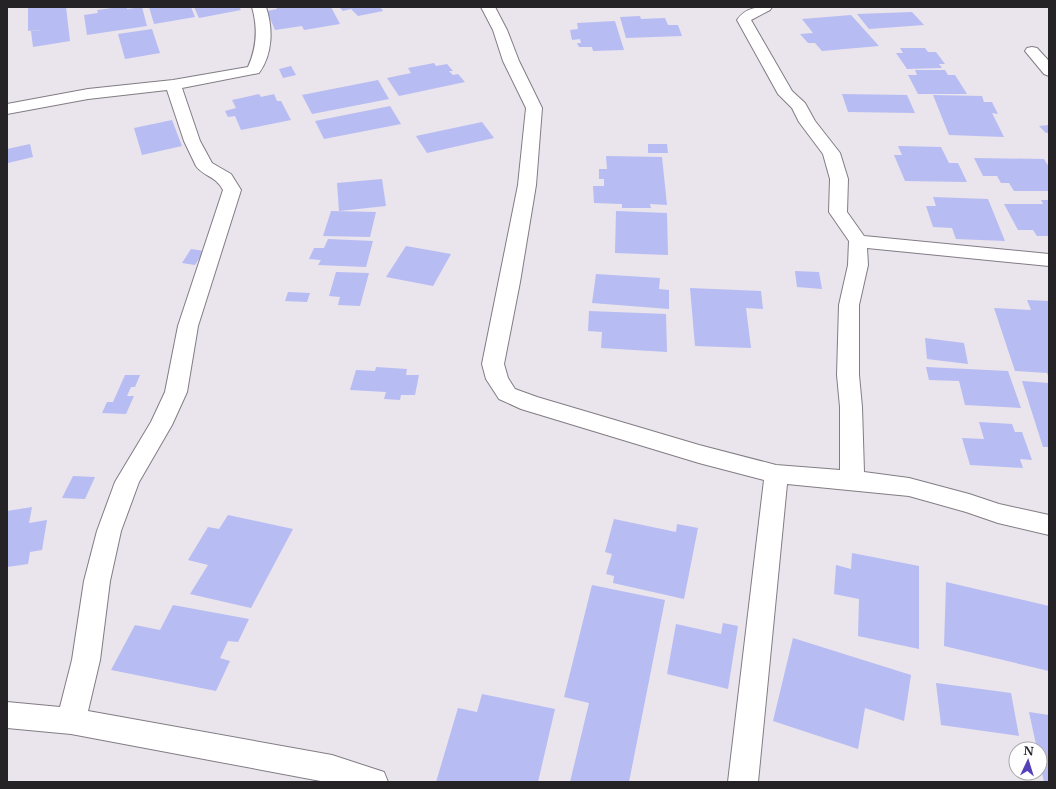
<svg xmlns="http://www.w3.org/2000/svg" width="1056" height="789" font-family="'Libre Baskerville',serif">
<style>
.building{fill:#b7bcf3}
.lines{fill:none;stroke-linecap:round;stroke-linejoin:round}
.street-casing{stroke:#827c84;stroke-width:2}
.street{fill:#fff;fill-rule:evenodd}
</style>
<rect width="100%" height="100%" fill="#eae4ec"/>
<g class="building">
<polygon points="39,7 66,7 70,41 33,47 31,31 42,30 28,31 28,8"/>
<polygon points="120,7 127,7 127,9 142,7 147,26 87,35 84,15 98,13 97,10"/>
<polygon points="149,7 191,7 195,17 154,24"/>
<polygon points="194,7 239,7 241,10 199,18"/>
<polygon points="276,7 331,7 340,24 304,30 302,26 275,30 267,11 277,9"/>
<polygon points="339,7 380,7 383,11 358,16 351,9 343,11"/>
<polygon points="912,12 924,25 869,29 857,14"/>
<polygon points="851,15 879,46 822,51 815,43 808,43 800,34 813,33 802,19"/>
<polygon points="640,16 641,19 665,18 668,25 678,25 682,36 626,38 620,17"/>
<polygon points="615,21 624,50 593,51 592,47 579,47 577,43 581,43 580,39 572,40 570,30 578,29 577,23"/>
<polygon points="152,29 160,53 125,59 118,34"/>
<polygon points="900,48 925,48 928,52 936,52 945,64 939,64 942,68 907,69 896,53 903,53"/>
<polygon points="434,63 436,66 447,64 453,71 449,71 453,75 458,74 465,82 399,96 387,78 411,73 408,68"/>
<polygon points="291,66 296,75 283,78 279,69"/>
<polygon points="915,70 945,70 948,75 955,75 967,94 918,94 908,75 917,75"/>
<polygon points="378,80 389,99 312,114 302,95"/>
<polygon points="259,94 261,97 274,94 277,101 281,101 291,120 241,130 235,116 228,117 225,111 236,108 232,100"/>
<polygon points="842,94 907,95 915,113 848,112"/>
<polygon points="933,95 982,96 984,102 992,102 998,114 992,113 1004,137 949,135"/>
<polygon points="390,106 401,124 324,139 315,121"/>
<polygon points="172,120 182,146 142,155 134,128"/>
<polygon points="482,122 494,138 427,153 416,136"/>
<polygon points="1049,125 1049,133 1046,133 1039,126"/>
<polygon points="30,144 33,157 8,163 7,149"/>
<polygon points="648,144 667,144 668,153 648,153"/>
<polygon points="898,146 941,147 949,163 958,163 967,182 905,181 894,155 902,155"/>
<polygon points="606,156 662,157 667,205 650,204 651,208 622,208 622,204 594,203 593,186 604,186 604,179 599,179 599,169 607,169"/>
<polygon points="974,158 1044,159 1049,167 1049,191 1014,191 1009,183 1001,183 997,176 983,176"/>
<polygon points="382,179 386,206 339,211 337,183"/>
<polygon points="933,197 988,199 1005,241 956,239 952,228 933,227 926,206 936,206"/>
<polygon points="1041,200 1049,200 1049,236 1037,236 1033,230 1018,230 1004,204 1043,204"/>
<polygon points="331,211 376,212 370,237 323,236"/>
<polygon points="616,211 667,213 668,255 615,253"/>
<polygon points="328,239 373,241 366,267 318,265 321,260 309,259 314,248 324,248"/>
<polygon points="406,246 451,254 433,286 386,277"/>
<polygon points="191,249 204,251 195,265 182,263"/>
<polygon points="795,271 819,272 822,289 797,287"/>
<polygon points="336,272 369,273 360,306 338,305 340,297 329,296"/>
<polygon points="596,274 660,278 659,289 669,290 669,309 592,303"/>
<polygon points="690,288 761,291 763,309 746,308 751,348 695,346"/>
<polygon points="288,292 310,293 307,302 285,301"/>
<polygon points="1027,300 1049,301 1049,378 1047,373 1015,371 994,308 1031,310"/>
<polygon points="589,311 666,314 667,352 601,348 602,332 588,331"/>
<polygon points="925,338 964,343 968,364 927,359"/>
<polygon points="376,367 407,369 406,375 419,375 415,395 401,395 400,400 384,399 386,392 350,390 356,370 375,371"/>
<polygon points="926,367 1008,371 1021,408 965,405 959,381 929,380"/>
<polygon points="125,375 140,375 135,387 131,387 127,396 134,396 126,414 102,413 107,402 113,402"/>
<polygon points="1022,381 1049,383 1049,447 1043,447"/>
<polygon points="979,422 1012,424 1015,432 1022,432 1032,460 1020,459 1023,468 970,465 962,438 984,439"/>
<polygon points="73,476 95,477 85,499 62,498"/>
<polygon points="32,507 29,523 47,520 42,550 30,552 28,564 7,567 7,511"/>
<polygon points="228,515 293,529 251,608 190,594 208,565 188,560 208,527 219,529"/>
<polygon points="614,519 676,532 677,524 698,528 684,599 613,583 614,576 606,574 612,554 605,552"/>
<polygon points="852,553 919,566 919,649 858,636 859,599 834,594 836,565 851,569"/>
<polygon points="946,582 1049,606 1049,671 944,646"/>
<polygon points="592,585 665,600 629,782 570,782 589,703 564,697"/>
<polygon points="173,605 249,619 238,642 228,641 220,658 230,661 216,691 111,670 135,625 160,630"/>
<polygon points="723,623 738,626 728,689 667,674 676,624 721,634"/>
<polygon points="793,638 911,675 904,721 865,708 858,749 773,721"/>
<polygon points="936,683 1011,693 1019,736 941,725"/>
<polygon points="482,694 555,709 538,782 436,782 458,708 477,712"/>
<polygon points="1029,712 1049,715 1049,782 1044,782 1040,763 1040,749 1037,749"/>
</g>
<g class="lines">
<g class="street-casing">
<g id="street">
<path d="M 252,7 L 266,7 C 273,28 273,54 259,73 L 182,88 L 200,141 L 212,163 L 231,174 L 241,190 L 198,326 L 187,392 L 172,425 L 139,482 L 121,531 L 110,581 L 100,660 L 88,711 L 332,755 L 384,772 L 388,782 L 326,782 L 71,734 L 7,728 L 7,702 L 60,707 L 72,660 L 84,581 L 97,531 L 115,482 L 151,422 L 165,392 L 178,326 L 223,190 C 215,175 204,177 196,166 L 184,141 L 167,90 L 88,99 L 7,114 L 7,104 L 88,89 L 173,80 L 248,67 C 257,47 258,28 252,7 Z"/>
<path d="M 481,7 L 495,7 L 507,30 L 519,61 L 542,108 L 536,185 L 520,282 L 504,364 L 508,378 L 515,389 L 537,397 L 699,445 L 776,465 L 840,470 L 840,407 L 837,375 L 839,305 L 848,265 L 849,241 L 829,212 L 830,179 L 823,154 L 799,122 L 792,108 L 778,94 L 737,20 C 746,7 758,7 772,7 L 770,10 L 751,20 L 792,91 L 805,103 L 815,121 L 840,153 L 848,179 L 847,212 L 864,236 L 1049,254 L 1049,266 L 867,248 L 868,265 L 859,305 L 859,375 L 862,407 L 864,472 L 909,478 L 969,494 L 999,504 L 1049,515 L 1049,535 L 998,523 L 966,512 L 909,496 L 787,484 L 758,782 L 728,782 L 764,480 L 699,463 L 521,409 L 499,399 L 486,379 L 482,364 L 518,185 L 526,108 L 503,61 L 493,30 Z"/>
<polygon points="1032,47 1037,48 1049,61 1049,76 1044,74 1025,51 1027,48"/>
</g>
</g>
<use href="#street" class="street"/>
</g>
<rect width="1056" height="789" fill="none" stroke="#262326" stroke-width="16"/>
<g transform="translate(1028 761) rotate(4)"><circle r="19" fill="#ffffff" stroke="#a8a7a8"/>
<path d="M0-3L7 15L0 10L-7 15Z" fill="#5442b9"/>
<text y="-6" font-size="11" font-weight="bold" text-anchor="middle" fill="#262326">N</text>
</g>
</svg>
